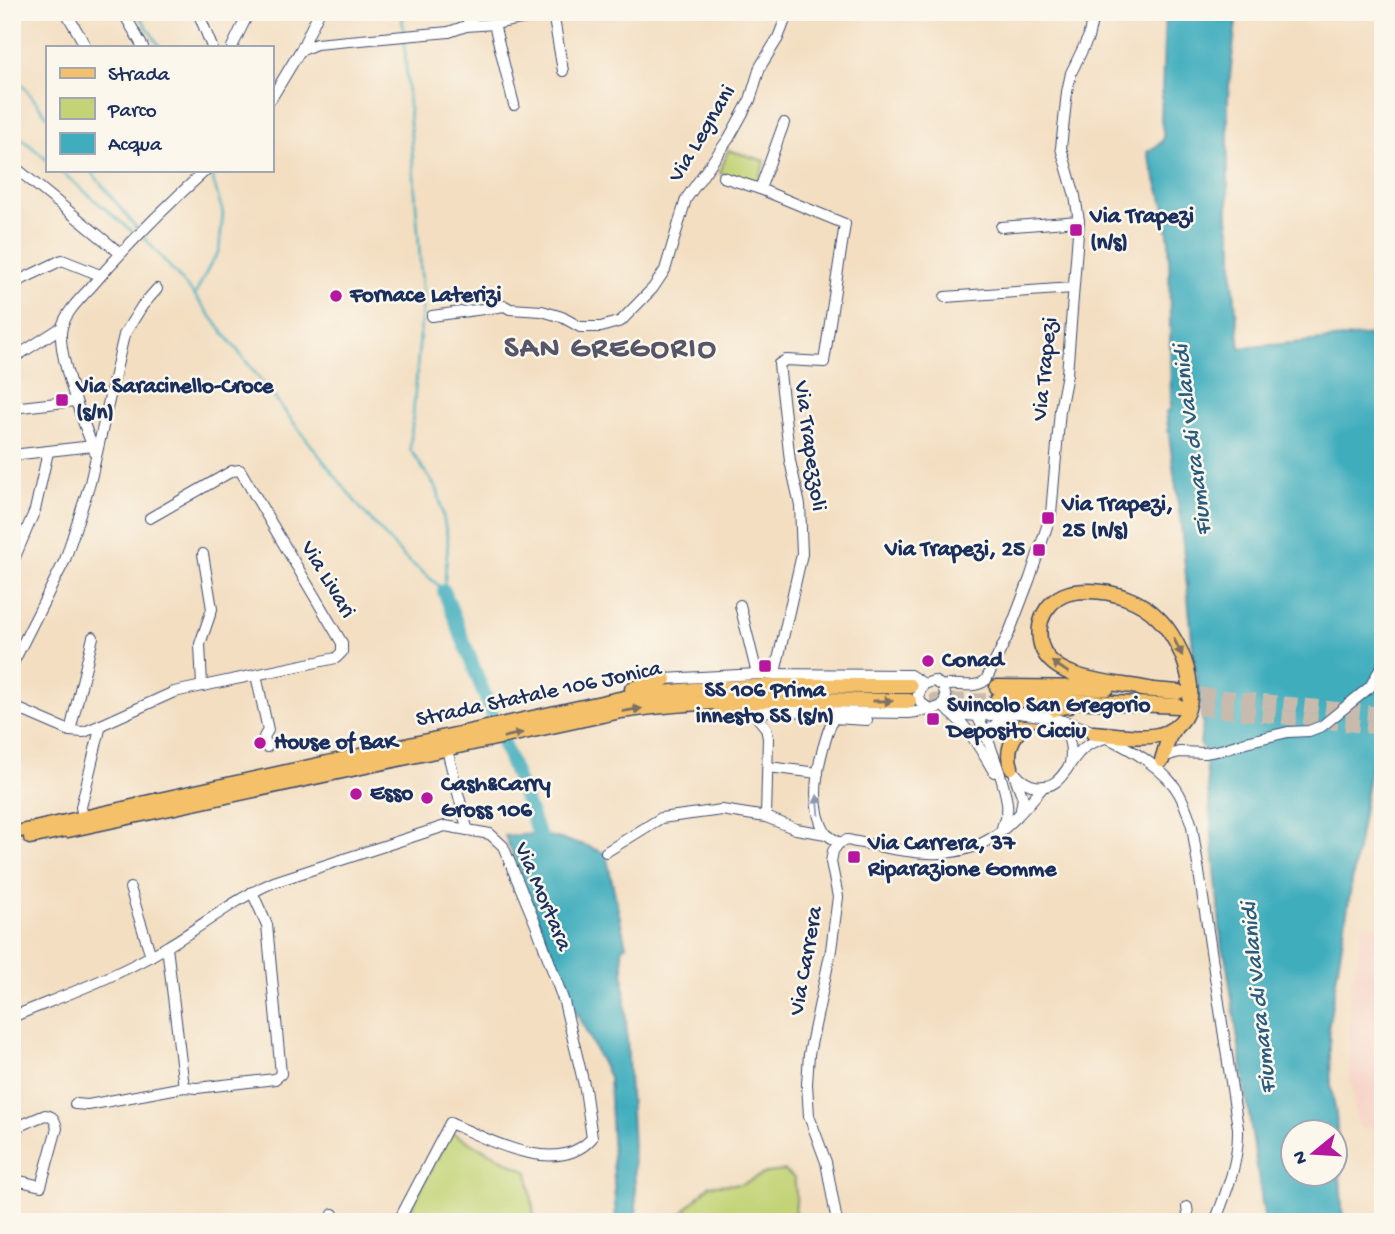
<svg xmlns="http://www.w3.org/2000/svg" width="1395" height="1234" font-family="'Gochi Hand',sans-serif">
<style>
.built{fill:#f6d1c5}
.green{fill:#c3d376;stroke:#6f816a;stroke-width:2}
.water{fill:#3fadbd;stroke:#2d6e8e;stroke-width:2;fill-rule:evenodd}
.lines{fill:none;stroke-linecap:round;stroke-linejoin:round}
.stream{stroke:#3fadbd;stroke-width:2.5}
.river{stroke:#3fadbd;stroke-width:14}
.highway-tunnel{stroke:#c8bbad;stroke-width:14;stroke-dasharray:14 7;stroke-linecap:butt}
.minor-casing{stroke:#3b496d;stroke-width:12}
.major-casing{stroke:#3b496d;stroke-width:15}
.highway-casing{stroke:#3b496d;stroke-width:17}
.minor{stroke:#fff;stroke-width:10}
.major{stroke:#f4c16a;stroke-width:12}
.highway{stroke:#f4c16a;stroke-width:14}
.minor-bridge-casing{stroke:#3b496d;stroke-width:12;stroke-linecap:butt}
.minor-bridge{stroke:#fff;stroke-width:10}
.oneway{fill:#7d7163}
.oneway2{fill:#8d97ae}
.poi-dot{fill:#b5179e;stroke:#fbf7ec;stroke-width:2.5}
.labels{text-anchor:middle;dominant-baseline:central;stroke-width:5;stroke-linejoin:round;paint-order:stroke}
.street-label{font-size:23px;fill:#1b2f5e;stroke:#fbf7ec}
.poi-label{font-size:23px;font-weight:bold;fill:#1b2f5e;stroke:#fbf7ec;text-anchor:start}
.water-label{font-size:24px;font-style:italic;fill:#285b7f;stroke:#fbf7ec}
.district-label{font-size:30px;font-weight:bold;letter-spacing:2px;fill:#575669;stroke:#fbf7ec}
</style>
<rect width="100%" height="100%" fill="#fbf7ec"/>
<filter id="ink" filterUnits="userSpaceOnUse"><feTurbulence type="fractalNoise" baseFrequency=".0143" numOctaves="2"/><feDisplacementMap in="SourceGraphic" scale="14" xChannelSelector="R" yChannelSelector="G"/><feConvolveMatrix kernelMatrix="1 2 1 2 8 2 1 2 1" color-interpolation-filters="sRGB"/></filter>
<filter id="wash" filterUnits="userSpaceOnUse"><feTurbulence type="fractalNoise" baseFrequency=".00686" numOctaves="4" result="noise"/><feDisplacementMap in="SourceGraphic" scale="28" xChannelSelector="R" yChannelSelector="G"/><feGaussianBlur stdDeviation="1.57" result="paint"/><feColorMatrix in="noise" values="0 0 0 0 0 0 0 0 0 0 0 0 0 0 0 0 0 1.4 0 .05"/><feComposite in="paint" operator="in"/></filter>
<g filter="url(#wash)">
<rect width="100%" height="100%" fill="#f3dec1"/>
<polygon class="built" points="1363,925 1383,927 1383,1129 1358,1127 1349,1071 1350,994"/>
<g class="green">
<polygon points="728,150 765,161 756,185 720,173"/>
<polygon points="450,1132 528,1172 535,1222 404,1222"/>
<path d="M 784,1171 L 794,1178 C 797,1195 798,1206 791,1222 L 673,1222 L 710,1185 L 742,1184 L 766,1173 Z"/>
</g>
<g class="water">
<path d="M 1165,12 L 1237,12 L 1228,96 L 1228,219 L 1233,245 L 1233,281 L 1240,348 L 1383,334 L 1383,690 L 1329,1023 L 1331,1087 L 1336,1114 L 1343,1222 L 1265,1222 L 1226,959 L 1222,949 L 1205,753 L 1200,743 L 1203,723 L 1195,669 L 1181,525 L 1166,412 L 1171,409 L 1169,242 L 1165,208 L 1147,152 C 1165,141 1166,142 1161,121 ZM 1294,1132 L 1336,1132 L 1336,1174 L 1294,1174 Z"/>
<polygon points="539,834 585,845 606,854 626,946 622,947 637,1222 616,1222 609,1077 572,1003 505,836"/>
</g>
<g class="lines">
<g class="stream">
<polyline points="137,12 160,47"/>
<polyline points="402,12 423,300 410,449 438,491 448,541 444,591"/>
<polyline points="12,72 47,116"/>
<polyline points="12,130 47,160"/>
<polyline points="59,170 134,233"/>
<polyline points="90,170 138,230"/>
<polyline points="142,235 195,296 361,509 404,557 443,589"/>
<polyline points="195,295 210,265 219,251 223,213 210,170"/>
</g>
<polyline class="river" points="444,591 537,830 547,849"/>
</g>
</g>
<g filter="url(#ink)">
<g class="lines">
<g class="highway-tunnel">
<polyline points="1179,692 1383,714"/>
<polyline points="909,701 997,700"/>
<polyline points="1178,706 1382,728"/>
</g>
<g class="minor-casing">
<g id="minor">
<polyline points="66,12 86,47"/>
<polyline points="123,12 143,47"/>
<polyline points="198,12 212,47"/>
<polyline points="494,24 514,105"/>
<polyline points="466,26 494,24 553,13 563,71"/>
<polyline points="232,47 249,12"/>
<polyline points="301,50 319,12"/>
<polyline points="271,99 300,51 316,44 449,32 466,26 476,12"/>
<polyline points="12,165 120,253"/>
<polyline points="723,177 760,189 845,224 824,362 786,360 779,364 790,461 800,505 802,554 775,673"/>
<polyline points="760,189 784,123"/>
<polyline points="1001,227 1079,221"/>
<polyline points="12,284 62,260 100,275"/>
<polyline points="945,297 1073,288"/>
<polyline points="432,316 505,306 510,309 542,311 562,317 580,327 601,327 621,321 653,288 665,270 686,199 729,138 750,100 760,67 778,38 788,12"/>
<polyline points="12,359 62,327"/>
<polyline points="12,408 75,401"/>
<polyline points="12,455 93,446"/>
<path d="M 96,455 C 86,430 55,351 62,327 C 66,312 80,299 90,288 C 126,246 165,207 206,170"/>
<polyline points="12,564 35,510 48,452"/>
<polyline points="740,605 757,674"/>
<polyline points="93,637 70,731 84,732 101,725"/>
<polyline points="12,665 65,560 90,483 124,335 142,306 157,289"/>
<polyline points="256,675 268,730 264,737 267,747"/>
<polyline points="664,679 757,674 910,675 924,684 934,681 943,686 946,698 942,706 931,710 921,703 918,695 924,684"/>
<polyline points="202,686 200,644 212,609 203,554"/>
<path d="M 943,686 C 957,682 974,690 986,680 L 1009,633 L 1030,578 L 1051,514 L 1060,410 L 1067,374 L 1079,221 L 1075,196 L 1061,148 L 1067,92 L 1071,73 L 1088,38 L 1094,12"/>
<polyline points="12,706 70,731"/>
<path d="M 942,706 C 967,723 979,747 994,772"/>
<polyline points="752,711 909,713 930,710"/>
<polyline points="752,711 766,728 768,738 766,817"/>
<polyline points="955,714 977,716 1019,713"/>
<path d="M 977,716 C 986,732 1010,795 1007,812 C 1006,817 1003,823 1002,828"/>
<path d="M 1047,717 C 1089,726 1149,753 1175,787 C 1183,798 1188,813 1192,826 L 1238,1128 C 1239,1162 1227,1190 1215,1222"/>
<path d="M 1057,721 C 1069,733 1073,746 1070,764"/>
<polyline points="987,738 990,729 1009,713"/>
<polyline points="447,750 467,828"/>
<polyline points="1161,761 1166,756 1179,752 1205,753 1221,750 1246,742 1288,732 1309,731 1322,726 1370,687 1383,664"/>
<polyline points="768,767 818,773"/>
<path d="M 1011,767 C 1016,776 1022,782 1031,785 C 1064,794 1066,760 1085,747 C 1091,743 1099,740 1105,738"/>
<polyline points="1015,777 1023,798 1021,809"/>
<polyline points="83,817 81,807 101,725 174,692 336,658 342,652 342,643 240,470 232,471 150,518"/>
<path d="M 826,834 C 806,801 820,752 833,718 L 867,720"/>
<polyline points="606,852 661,818 722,810 766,817 796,829 826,834 839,843"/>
<polyline points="130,888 151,956"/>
<polyline points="167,947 184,1087"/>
<path d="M 12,1017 C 65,995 119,976 168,946 C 204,925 236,898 274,882 L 445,826 L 490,834 L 503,846 L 536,925 L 564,1002 L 585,1089 L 592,1138 C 557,1178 488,1139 450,1123 L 398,1222"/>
<polyline points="75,1104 88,1105 184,1087 197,1088 275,1079 281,1074 267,925 252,892"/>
<path d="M 12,1129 L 45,1115 C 54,1116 55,1121 57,1128 L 41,1186 L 12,1179"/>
<polyline points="1187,1207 1189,1222"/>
<polyline points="333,1214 335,1222"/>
<path d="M 837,1222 L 826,1162 L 809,1116 L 807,1084 L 809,1054 L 831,950 L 838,897 L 831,862 L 833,851 L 839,843 L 847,840 C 893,849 947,865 990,839 C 1011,826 1028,804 1044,786"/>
</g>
</g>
<g class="major-casing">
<g id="major">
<polyline points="12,833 141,804"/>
<polyline points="30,838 68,830"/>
</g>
</g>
<g class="highway-casing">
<g id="highway">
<polyline points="997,687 1107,688"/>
<polyline points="632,689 664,679"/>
<polyline points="1141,689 1178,692"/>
<polyline points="997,700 1051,700 1178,706"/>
<polyline points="720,707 752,711"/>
<polyline points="1382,728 1383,728"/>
<path d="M 1093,733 C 1114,734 1149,741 1167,732 C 1211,712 1184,642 1157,617 C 1140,600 1113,591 1089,591 C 1074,591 1061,593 1050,605 C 1042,614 1038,627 1040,640 C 1046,682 1115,682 1149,689"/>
<polyline points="1162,760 1169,737 1175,728"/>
<path d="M 1011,767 C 1000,734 1039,708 1069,706"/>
<path d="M 141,804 L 624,698 C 720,683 813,686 910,686"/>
<path d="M 68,830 L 621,711 C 719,697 811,700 909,701"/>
</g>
</g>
<use href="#minor" class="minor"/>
<use href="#major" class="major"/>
<use href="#highway" class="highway"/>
<g class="minor-bridge-casing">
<polyline id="minor-bridge" points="1019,713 1047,717"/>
</g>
<use href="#minor-bridge" class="minor-bridge"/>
</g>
<defs><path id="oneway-solid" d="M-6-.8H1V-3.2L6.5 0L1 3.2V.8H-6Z" transform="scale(1.75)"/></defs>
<g class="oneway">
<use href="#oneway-solid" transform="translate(1178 647) rotate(64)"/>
<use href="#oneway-solid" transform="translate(1060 667) rotate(-146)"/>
<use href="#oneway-solid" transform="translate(883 701)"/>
<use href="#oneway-solid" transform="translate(632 710) rotate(-9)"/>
<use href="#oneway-solid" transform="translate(513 735) rotate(-13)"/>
</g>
<use class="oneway2" href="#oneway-solid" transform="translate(818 805) rotate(-95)"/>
</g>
<g class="poi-dot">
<rect x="1069" y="223" width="14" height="14" rx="3.5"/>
<circle cx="336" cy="296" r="7"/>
<rect x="55" y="393" width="14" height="14" rx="3.5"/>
<rect x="1041" y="511" width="14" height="14" rx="3.5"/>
<rect x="1032" y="543" width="14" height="14" rx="3.5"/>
<circle cx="928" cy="661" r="7"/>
<rect x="758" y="659" width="14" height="14" rx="3.5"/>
<rect x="926" y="712" width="14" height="14" rx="3.5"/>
<circle cx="260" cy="743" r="7"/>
<circle cx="356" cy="794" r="7"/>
<circle cx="427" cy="798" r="7"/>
<rect x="847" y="850" width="14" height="14" rx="3.5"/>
</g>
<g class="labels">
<g class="street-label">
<text transform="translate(703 134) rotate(-59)">Via Legnani</text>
<text transform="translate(1046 369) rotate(-84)">Via Trapezi</text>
<text transform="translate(809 446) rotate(82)">Via Trapezzoli</text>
<text transform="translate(327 580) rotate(59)">Via Livari</text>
<text transform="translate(539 695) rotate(-12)">Strada Statale 106 Jonica</text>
<text transform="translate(542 897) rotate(67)">Via Mortara</text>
<text transform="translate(807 961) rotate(-80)">Via Carrera</text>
</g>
<g class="poi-label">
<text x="1090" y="217">Via Trapezi<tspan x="1090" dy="26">(n/s)</tspan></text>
<text x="350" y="296">Fornace Laterizi</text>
<text x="76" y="387">Via Saracinello-Croce<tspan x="76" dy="26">(s/n)</tspan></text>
<text x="1062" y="505">Via Trapezi,<tspan x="1062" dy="26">25 (n/s)</tspan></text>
<text x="1025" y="550" text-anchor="end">Via Trapezi, 25</text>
<text x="942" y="661">Conad</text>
<text x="765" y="691" text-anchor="middle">SS 106 Prima<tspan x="765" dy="26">innesto SS (s/n)</tspan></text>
<text x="947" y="706">Svincolo San Gregorio<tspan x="947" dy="26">Deposito Cicciu</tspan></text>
<text x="274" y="743">House of BaK</text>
<text x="441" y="785">Cash&amp;Carry<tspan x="441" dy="26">Gross 106</tspan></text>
<text x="370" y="794">Esso</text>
<text x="868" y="844">Via Carrera, 37<tspan x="868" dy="26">Riparazione Gomme</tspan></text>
</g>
<g class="water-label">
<text transform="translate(1194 440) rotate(-97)">Fiumara di Valanidi</text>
<text transform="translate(1260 998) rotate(-96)">Fiumara di Valanidi</text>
</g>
<g class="district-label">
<text x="611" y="350">SAN GREGORIO</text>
</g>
</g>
<rect width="1395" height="1234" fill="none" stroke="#fbf7ec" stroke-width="42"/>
<rect x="46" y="46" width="228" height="126" fill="#fbf7ec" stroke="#a1a7b3" stroke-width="2"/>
<rect x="60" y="68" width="35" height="10" fill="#f4c16a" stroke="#a1a7b3" stroke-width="2"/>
<text x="108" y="80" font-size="21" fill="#1b2f5e">Strada</text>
<rect x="60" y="98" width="35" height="21" fill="#c3d376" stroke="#a1a7b3" stroke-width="2"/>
<text x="108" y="116" font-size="21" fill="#1b2f5e">Parco</text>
<rect x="60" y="133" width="35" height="21" fill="#3fadbd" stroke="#a1a7b3" stroke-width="2"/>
<text x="108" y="150" font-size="21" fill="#1b2f5e">Acqua</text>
<g transform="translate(1314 1153) rotate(252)"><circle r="33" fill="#fbf7ec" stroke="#a1a7b3" stroke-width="2"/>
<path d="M0-5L12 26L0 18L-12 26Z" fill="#b5179e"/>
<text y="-10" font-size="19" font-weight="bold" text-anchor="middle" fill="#1b2f5e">N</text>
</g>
</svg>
